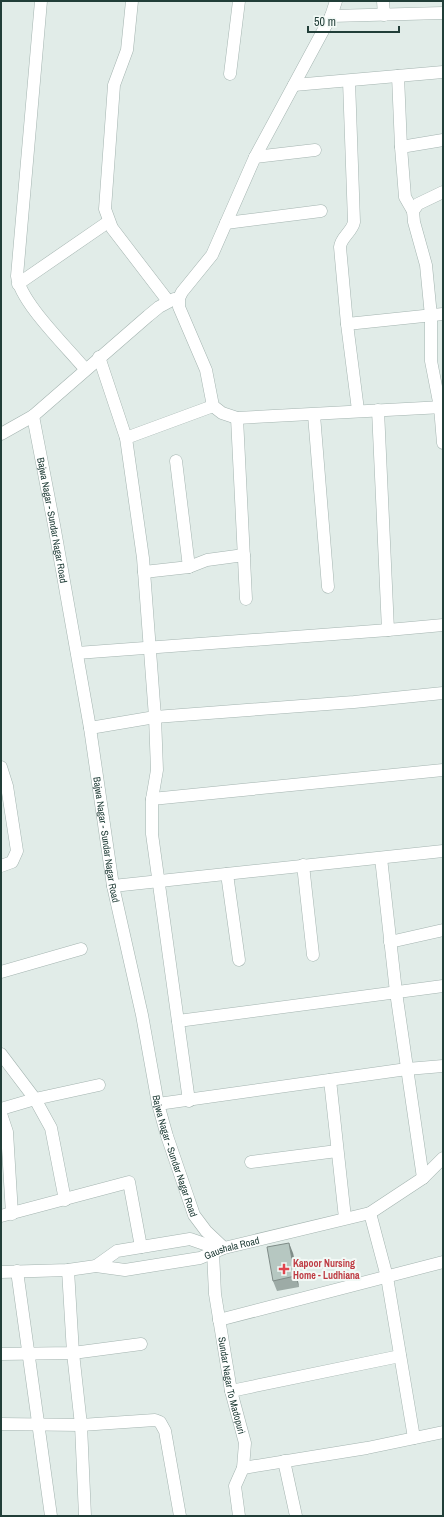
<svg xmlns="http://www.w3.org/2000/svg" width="444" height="1517" font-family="'Archivo Narrow',sans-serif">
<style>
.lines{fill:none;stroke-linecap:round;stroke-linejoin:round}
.minor-casing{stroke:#a4b4b0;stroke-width:13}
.minor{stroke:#fff;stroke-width:12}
.wall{fill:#9daba6}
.shaded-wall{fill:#7f8b87}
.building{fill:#b6c7c1;stroke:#7f8b87}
.health-dot{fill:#e0444e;stroke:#f2f9f6;stroke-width:1.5}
.labels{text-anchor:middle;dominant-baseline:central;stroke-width:4;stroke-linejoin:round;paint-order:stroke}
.street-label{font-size:10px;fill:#213e38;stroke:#f2f9f6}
.health-label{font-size:10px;font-weight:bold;fill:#be3a42;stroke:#f2f9f6;text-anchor:start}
</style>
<rect width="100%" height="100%" fill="#e1ece8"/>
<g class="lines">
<g class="minor-casing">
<g id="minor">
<path d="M 41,1 L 17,276 C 20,302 67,347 85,369"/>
<polyline points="132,1 127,50 114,85 105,209 112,228 168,301"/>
<polyline points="336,1 331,16 255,157 212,255 182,292 179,298 179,307 206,370 213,406 222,413 237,418 443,407"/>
<polyline points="383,1 384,15"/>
<polyline points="331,16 443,13"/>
<polyline points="230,74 239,1"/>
<polyline points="398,76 401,147 405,197 413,211"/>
<path d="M 349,81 L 354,222 C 352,232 341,237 340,247 L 347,324 L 358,410"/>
<polyline points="294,85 443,72"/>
<polyline points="401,147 443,140"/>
<polyline points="255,157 315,150"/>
<polyline points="443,192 418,204 413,211 414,222 426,265 431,316 431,361 440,407 443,443"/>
<polyline points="226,223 321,211"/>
<polyline points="18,284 108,222"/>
<polyline points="347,324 443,314"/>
<polyline points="99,357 126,438 143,558 155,717 157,770 152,799 152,834 189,1101"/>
<polyline points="378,410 388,630"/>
<polyline points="314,415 328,587"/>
<path id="s1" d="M 33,416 L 54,525 L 90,728 L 113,886 L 142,1015 L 158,1104 L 167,1136 L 194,1215 L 206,1231 L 224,1248"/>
<polyline points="237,418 246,599"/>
<polyline points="1,434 33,416 148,316 159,307 174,299"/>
<polyline points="126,438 213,406"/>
<polyline points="176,461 189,567"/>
<polyline points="144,572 189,567 207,560 244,555"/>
<polyline points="77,653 388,630 443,625"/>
<polyline points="90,728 155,717 354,702 443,693"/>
<polyline points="1,767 7,786 17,851 12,862 1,866"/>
<polyline points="152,799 443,770"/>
<polyline points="381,858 396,992 423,1178"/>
<polyline points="303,865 313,955"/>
<polyline points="227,874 239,960"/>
<polyline points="113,886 443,851"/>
<polyline points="390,942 443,930"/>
<polyline points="1,972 81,949"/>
<polyline points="178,1021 443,986"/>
<polyline points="1,1054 35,1099 51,1128 65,1200"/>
<polyline points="330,1080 345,1218"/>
<polyline points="158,1104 407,1069 443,1066"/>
<polyline points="1,1109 35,1099 99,1085"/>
<polyline points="1,1114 7,1132 12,1214"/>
<polyline points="251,1162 337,1151"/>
<polyline points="370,1213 387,1277 414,1438"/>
<polyline points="1,1216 129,1182 141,1247"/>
<path id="s2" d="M 213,1252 L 215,1294 L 231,1391 L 245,1443 L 243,1468 L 235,1486 L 239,1516"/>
<polyline points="96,1266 117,1251 190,1239 219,1249"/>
<polyline points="68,1270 73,1353 81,1425 85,1516"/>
<polyline points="17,1271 51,1516"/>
<path id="s3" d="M 1,1272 L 68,1270 L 96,1266 L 125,1270 L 200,1258 L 224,1248 L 370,1213 L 423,1178 L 443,1158"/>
<polyline points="219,1320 443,1262"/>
<polyline points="1,1354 73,1353 141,1344"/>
<polyline points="231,1391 400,1356"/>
<polyline points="1,1424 81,1425 155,1420 160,1422 165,1431 180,1516"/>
<polyline points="284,1461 296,1516"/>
<polyline points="243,1468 367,1448 443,1432"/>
</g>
</g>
<use href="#minor" class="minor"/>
</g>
<polygon class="wall" points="293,1253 299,1287 277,1291 273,1281"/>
<polygon class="shaded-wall" points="289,1243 293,1253 299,1287 295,1276"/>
<polygon class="building" points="289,1243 295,1276 273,1281 267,1247"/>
<path class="health-dot" d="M282 1263h4v4h4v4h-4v4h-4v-4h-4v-4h4z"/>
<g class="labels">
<g class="street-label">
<text stroke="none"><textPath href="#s1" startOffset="106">Bajwa Nagar - Sundar Nagar Road</textPath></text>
<text stroke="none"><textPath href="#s1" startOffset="430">Bajwa Nagar - Sundar Nagar Road</textPath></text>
<text stroke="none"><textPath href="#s1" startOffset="754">Bajwa Nagar - Sundar Nagar Road</textPath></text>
<text stroke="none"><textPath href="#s3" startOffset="234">Gaushala Road</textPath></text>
<text stroke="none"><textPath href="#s2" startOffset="135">Sundar Nagar To Madopuri</textPath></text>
</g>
<g class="health-label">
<text x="293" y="1263">Kapoor Nursing<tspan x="293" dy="12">Home - Ludhiana</tspan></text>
</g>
</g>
<rect width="444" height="1517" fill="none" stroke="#213e38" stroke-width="4"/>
<path d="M308 26v6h91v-6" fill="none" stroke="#213e38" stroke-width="2"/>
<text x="314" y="26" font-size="12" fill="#213e38" stroke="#f2f9f6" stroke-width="3" paint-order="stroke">50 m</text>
</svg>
